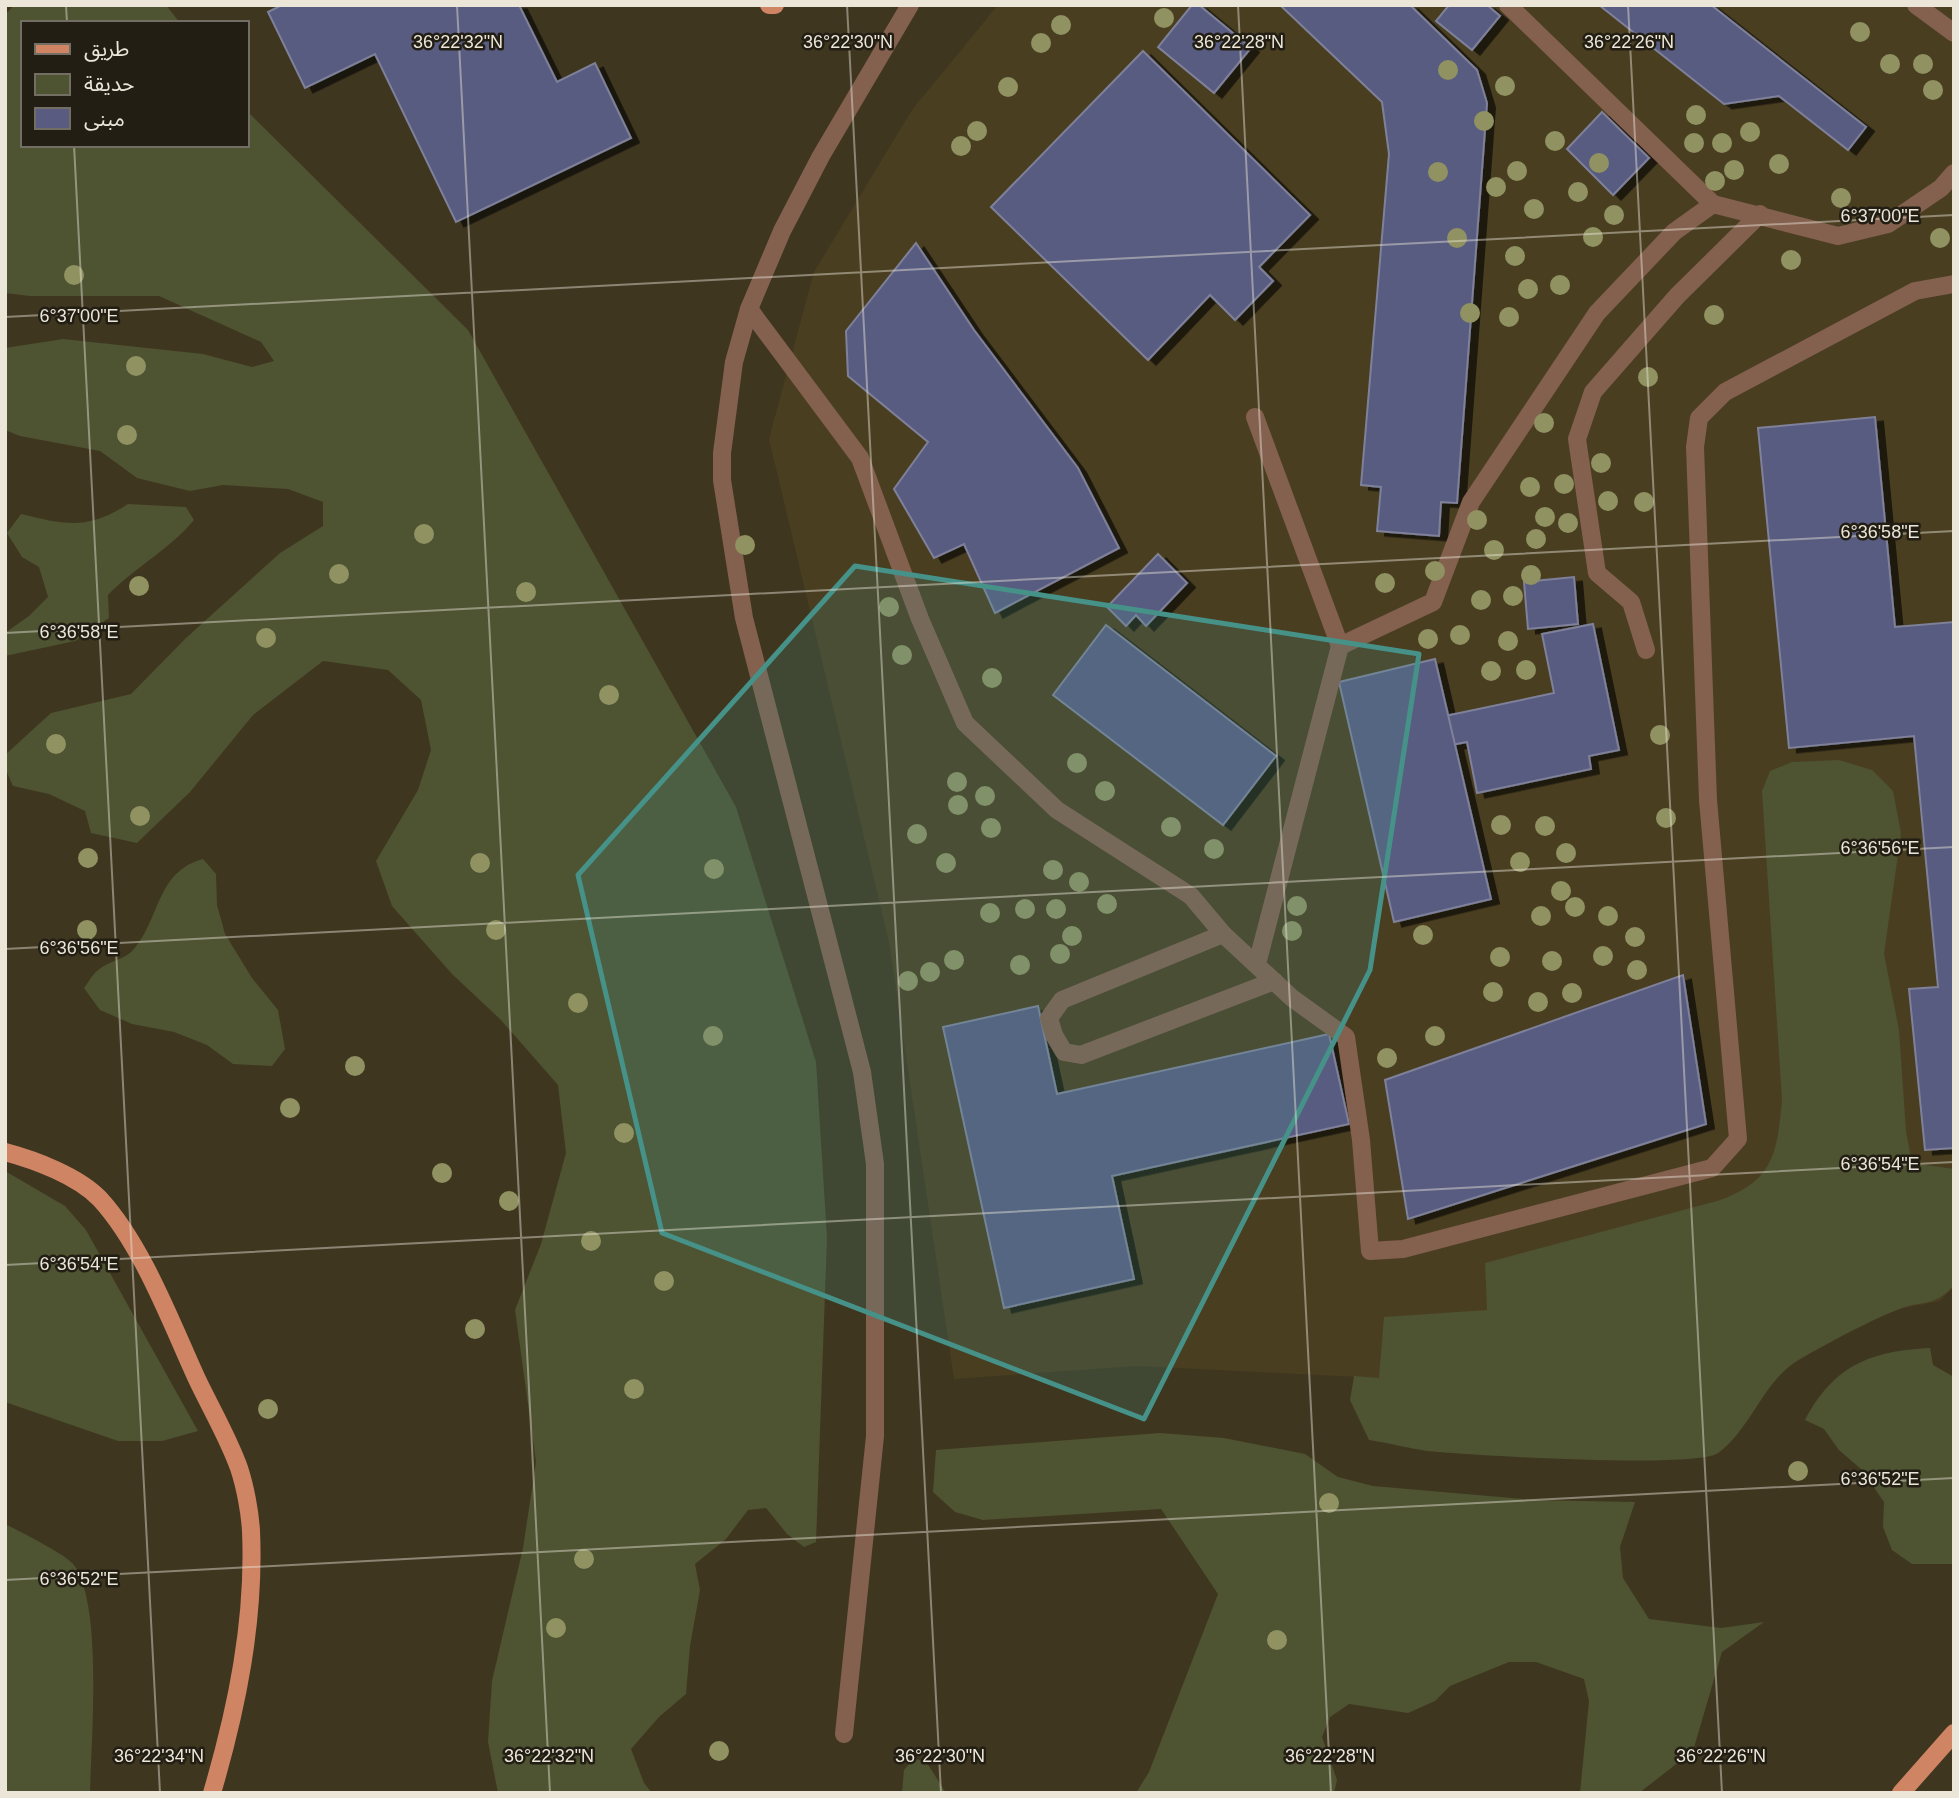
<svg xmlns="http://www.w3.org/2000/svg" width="1959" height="1798" font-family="Arial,'Noto Sans Arabic',sans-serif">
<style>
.built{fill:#4a3e21}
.green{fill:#4e5332}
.building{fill:#595b81;stroke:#7e8199;stroke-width:2;filter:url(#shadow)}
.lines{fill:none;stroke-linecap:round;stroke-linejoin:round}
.minor{stroke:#84604f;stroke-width:18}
.major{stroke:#cf8564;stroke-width:18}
.tree{fill:#909262}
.marked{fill:#469289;fill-opacity:0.2;stroke:#469289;stroke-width:5;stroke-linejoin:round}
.ticks{fill:none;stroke:#ece6d9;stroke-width:2;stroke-opacity:0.45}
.ticks-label{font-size:18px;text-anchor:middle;fill:#ece6d9;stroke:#221e14;stroke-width:5;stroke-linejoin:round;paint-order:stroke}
</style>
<defs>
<filter id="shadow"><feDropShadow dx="8" dy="4.5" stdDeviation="0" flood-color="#0009"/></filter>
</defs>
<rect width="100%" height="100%" fill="#3f3620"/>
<polygon class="built" points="998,5 1954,5 1954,1286 1940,1301 1899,1309 1488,1310 1379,1378 1137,1366 954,1379 889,942 769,439 814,272 912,110"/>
<g class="green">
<polygon points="14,5 166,5 180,23 23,23 23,145 247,145 247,111 468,330 736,807 816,1062 827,1238 816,1542 804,1547 787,1534 766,1508 748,1510 726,1539 695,1564 700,1590 690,1646 686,1694 659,1717 631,1749 644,1783 652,1793 498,1793 488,1742 492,1681 523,1548 536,1462 515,1310 541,1244 566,1153 558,1085 500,1019 452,974 392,906 376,861 418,790 431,750 421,700 388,670 323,661 253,715 190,792 137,843 91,833 85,811 49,794 13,786 5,768 5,755 51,713 131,694 186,638 280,553 323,526 323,502 288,489 223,485 190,491 137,478 100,451 20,436 5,430 5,348 63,339 203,354 252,367 274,361 261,342 159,296 30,296 5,293 5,15"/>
<path d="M 128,504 L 186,507 L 194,520 C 169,550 135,567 108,595 L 109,618 L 75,641 L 5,656 L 5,633 L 29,616 L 48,597 L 39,567 L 22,557 L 7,533 L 21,514 C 66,525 88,530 128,504 Z"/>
<path d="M 1839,760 L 1872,770 L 1893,791 L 1901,833 L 1884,954 L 1899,1030 L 1906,1131 L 1912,1163 L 1954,1169 L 1954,1286 C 1931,1309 1923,1299 1897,1310 C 1865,1323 1832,1341 1802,1358 C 1763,1379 1753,1427 1718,1453 C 1697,1469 1466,1455 1427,1451 C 1408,1448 1388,1443 1369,1440 L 1350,1400 L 1354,1376 L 1379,1378 L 1384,1317 L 1487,1310 L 1485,1263 L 1717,1201 C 1773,1182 1777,1155 1782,1100 L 1762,791 L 1770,771 L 1792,762 Z"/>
<path d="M 203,859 L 216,874 L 217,905 L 225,934 L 252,978 L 278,1010 L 285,1049 L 272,1066 L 233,1064 L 207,1045 L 174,1032 L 132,1024 L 100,1010 L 84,988 C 88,983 92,975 97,971 C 107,961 125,960 134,949 C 161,917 156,872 203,859 Z"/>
<polygon points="5,1171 65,1206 86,1230 198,1431 162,1441 118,1441 5,1402"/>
<path d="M 1930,1348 L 1933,1365 L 1954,1377 L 1954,1564 L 1912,1564 L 1892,1550 L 1883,1527 L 1884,1502 L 1862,1470 L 1839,1450 L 1824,1429 L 1805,1420 C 1834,1365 1871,1351 1930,1348 Z"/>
<polygon points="1160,1433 1224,1438 1305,1454 1338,1477 1373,1486 1534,1500 1635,1502 1620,1547 1623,1578 1649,1619 1721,1628 1764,1622 1722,1652 1693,1751 1639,1793 1580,1793 1589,1701 1584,1679 1536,1662 1509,1662 1450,1686 1435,1701 1408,1713 1349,1704 1330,1717 1322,1737 1337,1780 1334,1793 1136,1793 1149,1772 1218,1594 1161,1509 983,1520 955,1512 933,1492 936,1450"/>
<path d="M 5,1524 C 19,1531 67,1555 74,1565 C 103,1605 91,1740 90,1793 L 5,1793 Z"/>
<polygon points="914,1758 927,1763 946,1793 902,1793 904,1770"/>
</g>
<g class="building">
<polygon points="282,5 519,5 557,82 595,63 631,138 456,222 375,54 305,88 268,12"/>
<polygon points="1192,5 1199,5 1251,48 1214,93 1158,47"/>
<polygon points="1280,5 1410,5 1477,70 1487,103 1457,503 1441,502 1439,536 1377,531 1381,487 1361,485 1389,154 1382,102"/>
<polygon points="1449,5 1487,5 1500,16 1472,50 1436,21"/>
<polygon points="1599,5 1711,5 1866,127 1848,150 1779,96 1724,104"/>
<polygon points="1143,51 1310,215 1259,267 1273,281 1235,320 1210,295 1148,360 991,207"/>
<polygon points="1602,112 1649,158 1613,195 1567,149"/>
<polygon points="916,243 974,330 1078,468 1119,548 995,613 964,544 934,558 894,489 928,442 848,376 846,331"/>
<polygon points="1875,417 1895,627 1954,622 1954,1148 1925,1150 1909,989 1938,987 1914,736 1789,748 1758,428"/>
<polygon points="1158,554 1187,583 1146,626 1136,615 1126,626 1107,607"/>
<polygon points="1574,577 1578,624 1528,629 1524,582"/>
<polygon points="1593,624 1619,750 1589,756 1591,769 1477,793 1467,742 1451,745 1445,716 1554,693 1542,634"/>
<polygon points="1106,625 1276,756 1223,825 1053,695"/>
<polygon points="1435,659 1491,899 1394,922 1339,682"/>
<polygon points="1683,975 1706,1124 1408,1219 1385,1080"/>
<polygon points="1038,1006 1057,1094 1329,1034 1349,1124 1112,1176 1134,1279 1004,1308 943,1027"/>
</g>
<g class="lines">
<g class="minor">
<polyline points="1508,5 1713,204"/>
<polyline points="1916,5 1954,33"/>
<polyline points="749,309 860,458 920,619 965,723 1057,810 1191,896 1223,934 1292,998 1346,1037 1361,1140 1370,1251 1403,1249 1712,1168 1738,1139 1708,800 1695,447 1699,418 1725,392 1915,291 1954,284"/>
<polyline points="1255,417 1340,646"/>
<polyline points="1646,650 1631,602 1597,573 1577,439 1593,392 1677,296 1760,214"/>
<polyline points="1223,934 1062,1000 1049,1018 1054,1035 1064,1052 1081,1055 1274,981"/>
<polyline points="1257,964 1340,646 1433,602 1471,502 1597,313 1674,232 1713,204 1838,236 1888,224 1941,188 1954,173"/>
<polyline points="844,1734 875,1436 875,1164 862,1072 744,618 722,480 722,453 734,362 749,309 782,231 821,156 910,5"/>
</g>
<g class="major">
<polyline points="769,5 775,5"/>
<path d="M 5,1152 C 35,1160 78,1176 100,1199 C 142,1245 170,1320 196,1377 C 210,1407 228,1437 239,1468 C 245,1486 250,1512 251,1531 C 255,1620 237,1708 212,1793"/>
<polyline points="1901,1793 1954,1733"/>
</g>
</g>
<g class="tree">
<circle cx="1164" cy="18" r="10"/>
<circle cx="1061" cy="25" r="10"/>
<circle cx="1860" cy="32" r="10"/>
<circle cx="1041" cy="43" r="10"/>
<circle cx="1890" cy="64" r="10"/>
<circle cx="1923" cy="64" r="10"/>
<circle cx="1448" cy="70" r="10"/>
<circle cx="1505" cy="86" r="10"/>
<circle cx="1008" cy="87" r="10"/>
<circle cx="1933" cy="90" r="10"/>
<circle cx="1696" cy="115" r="10"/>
<circle cx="1484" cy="121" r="10"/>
<circle cx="977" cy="131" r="10"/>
<circle cx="1750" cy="132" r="10"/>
<circle cx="1555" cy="141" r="10"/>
<circle cx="1694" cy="143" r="10"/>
<circle cx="1722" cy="143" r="10"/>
<circle cx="961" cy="146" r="10"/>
<circle cx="1599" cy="163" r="10"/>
<circle cx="1779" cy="164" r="10"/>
<circle cx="1734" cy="170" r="10"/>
<circle cx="1517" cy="171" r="10"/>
<circle cx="1438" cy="172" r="10"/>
<circle cx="1715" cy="181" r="10"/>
<circle cx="1496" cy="187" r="10"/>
<circle cx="1578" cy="192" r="10"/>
<circle cx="1841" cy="198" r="10"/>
<circle cx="1534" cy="209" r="10"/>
<circle cx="1614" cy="215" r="10"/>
<circle cx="1593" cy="237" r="10"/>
<circle cx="1457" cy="238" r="10"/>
<circle cx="1940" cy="238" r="10"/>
<circle cx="1515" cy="256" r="10"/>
<circle cx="1791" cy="260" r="10"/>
<circle cx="74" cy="275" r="10"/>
<circle cx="1560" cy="285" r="10"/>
<circle cx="1528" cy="289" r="10"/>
<circle cx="1470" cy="313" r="10"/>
<circle cx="1714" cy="315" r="10"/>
<circle cx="1509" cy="317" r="10"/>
<circle cx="136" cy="366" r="10"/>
<circle cx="1648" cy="377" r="10"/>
<circle cx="1544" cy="423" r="10"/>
<circle cx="127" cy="435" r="10"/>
<circle cx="1601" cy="463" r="10"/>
<circle cx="1564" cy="484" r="10"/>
<circle cx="1530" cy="487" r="10"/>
<circle cx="1608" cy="501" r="10"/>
<circle cx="1644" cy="502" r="10"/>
<circle cx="1545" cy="517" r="10"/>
<circle cx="1477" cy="520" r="10"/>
<circle cx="1568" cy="523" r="10"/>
<circle cx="424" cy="534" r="10"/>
<circle cx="1536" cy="539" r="10"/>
<circle cx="745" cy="545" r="10"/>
<circle cx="1494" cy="550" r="10"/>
<circle cx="1435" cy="571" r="10"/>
<circle cx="339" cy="574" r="10"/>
<circle cx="1531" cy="575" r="10"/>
<circle cx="1385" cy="583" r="10"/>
<circle cx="139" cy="586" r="10"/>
<circle cx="526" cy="592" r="10"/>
<circle cx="1513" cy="596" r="10"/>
<circle cx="1481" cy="600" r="10"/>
<circle cx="889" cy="607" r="10"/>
<circle cx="1460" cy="635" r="10"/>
<circle cx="266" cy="638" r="10"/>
<circle cx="1428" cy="639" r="10"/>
<circle cx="1508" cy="641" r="10"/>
<circle cx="902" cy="655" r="10"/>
<circle cx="1526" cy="670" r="10"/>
<circle cx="1491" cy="671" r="10"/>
<circle cx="992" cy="678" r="10"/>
<circle cx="609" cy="695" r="10"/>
<circle cx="1660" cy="735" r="10"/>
<circle cx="56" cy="744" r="10"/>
<circle cx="1077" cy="763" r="10"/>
<circle cx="957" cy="782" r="10"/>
<circle cx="1105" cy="791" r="10"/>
<circle cx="985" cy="796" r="10"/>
<circle cx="958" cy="805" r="10"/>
<circle cx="140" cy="816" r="10"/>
<circle cx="1666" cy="818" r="10"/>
<circle cx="1501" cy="825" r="10"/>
<circle cx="1545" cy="826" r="10"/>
<circle cx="1171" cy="827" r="10"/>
<circle cx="991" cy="828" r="10"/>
<circle cx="917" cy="834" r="10"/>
<circle cx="1214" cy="849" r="10"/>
<circle cx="1566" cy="853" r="10"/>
<circle cx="88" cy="858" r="10"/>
<circle cx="1520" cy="862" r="10"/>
<circle cx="480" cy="863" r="10"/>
<circle cx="946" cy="863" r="10"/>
<circle cx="714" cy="869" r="10"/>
<circle cx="1053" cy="870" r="10"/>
<circle cx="1079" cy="882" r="10"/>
<circle cx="1561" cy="891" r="10"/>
<circle cx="1107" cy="904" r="10"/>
<circle cx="1297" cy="906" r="10"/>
<circle cx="1575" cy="907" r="10"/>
<circle cx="1025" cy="909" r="10"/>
<circle cx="1056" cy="909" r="10"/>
<circle cx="990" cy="913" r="10"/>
<circle cx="1541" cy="916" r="10"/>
<circle cx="1608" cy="916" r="10"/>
<circle cx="87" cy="930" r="10"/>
<circle cx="496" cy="930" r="10"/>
<circle cx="1292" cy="931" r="10"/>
<circle cx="1423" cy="935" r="10"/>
<circle cx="1072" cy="936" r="10"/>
<circle cx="1635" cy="937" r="10"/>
<circle cx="1060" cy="954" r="10"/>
<circle cx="1603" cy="956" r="10"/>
<circle cx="1500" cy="957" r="10"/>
<circle cx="954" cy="960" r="10"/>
<circle cx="1552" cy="961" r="10"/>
<circle cx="1020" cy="965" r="10"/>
<circle cx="1637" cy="970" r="10"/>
<circle cx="930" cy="972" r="10"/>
<circle cx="908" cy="981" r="10"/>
<circle cx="1493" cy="992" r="10"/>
<circle cx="1572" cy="993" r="10"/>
<circle cx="1538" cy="1002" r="10"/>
<circle cx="578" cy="1003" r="10"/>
<circle cx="713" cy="1036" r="10"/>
<circle cx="1435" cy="1036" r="10"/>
<circle cx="1387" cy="1058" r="10"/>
<circle cx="355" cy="1066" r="10"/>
<circle cx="290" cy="1108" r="10"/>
<circle cx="624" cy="1133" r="10"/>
<circle cx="442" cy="1173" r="10"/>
<circle cx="509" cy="1201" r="10"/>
<circle cx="591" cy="1241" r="10"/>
<circle cx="664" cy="1281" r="10"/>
<circle cx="475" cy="1329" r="10"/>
<circle cx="634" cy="1389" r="10"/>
<circle cx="268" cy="1409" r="10"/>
<circle cx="1798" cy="1471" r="10"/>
<circle cx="1329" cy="1503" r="10"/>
<circle cx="584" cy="1559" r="10"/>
<circle cx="556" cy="1628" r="10"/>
<circle cx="1277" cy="1640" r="10"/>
<circle cx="719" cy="1751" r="10"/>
</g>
<path class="marked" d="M 855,566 L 1419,654 L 1370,970 L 1144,1419 L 662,1233 L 578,875 Z"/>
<path class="ticks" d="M 66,5 L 67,23M 457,5 L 550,1793M 847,5 L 941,1793M 1238,5 L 1331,1793M 1628,5 L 1722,1793M 74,145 L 160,1793M 5,317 L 1954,215M 5,633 L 1954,531M 5,949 L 1954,847M 5,1265 L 1954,1162M 5,1580 L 1954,1478"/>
<g class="ticks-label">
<text x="458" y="48">36°22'32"N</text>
<text x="848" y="48">36°22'30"N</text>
<text x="1239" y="48">36°22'28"N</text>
<text x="1629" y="48">36°22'26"N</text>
<text x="1880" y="222">6°37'00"E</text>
<text x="79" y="322">6°37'00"E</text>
<text x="1880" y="538">6°36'58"E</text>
<text x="79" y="638">6°36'58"E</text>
<text x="1880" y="854">6°36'56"E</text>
<text x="79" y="954">6°36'56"E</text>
<text x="1880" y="1170">6°36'54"E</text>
<text x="79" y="1270">6°36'54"E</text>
<text x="1880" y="1485">6°36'52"E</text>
<text x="79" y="1585">6°36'52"E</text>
<text x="159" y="1762">36°22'34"N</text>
<text x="549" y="1762">36°22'32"N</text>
<text x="940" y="1762">36°22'30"N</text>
<text x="1330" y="1762">36°22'28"N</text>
<text x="1721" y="1762">36°22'26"N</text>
</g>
<rect width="1959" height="1798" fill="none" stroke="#ece6d9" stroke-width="14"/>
<rect x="21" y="21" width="228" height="126" fill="#221e14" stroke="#736e63" stroke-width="2"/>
<rect x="35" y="44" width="35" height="10" fill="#cf8564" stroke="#736e63" stroke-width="2"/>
<text x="84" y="56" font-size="21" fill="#ece6d9">طريق</text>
<rect x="35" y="74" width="35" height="21" fill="#4e5332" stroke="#736e63" stroke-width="2"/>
<text x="84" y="91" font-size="21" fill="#ece6d9">حديقة</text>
<rect x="35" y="108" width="35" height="21" fill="#595b81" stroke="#736e63" stroke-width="2"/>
<text x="84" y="126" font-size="21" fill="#ece6d9">مبنى</text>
</svg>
